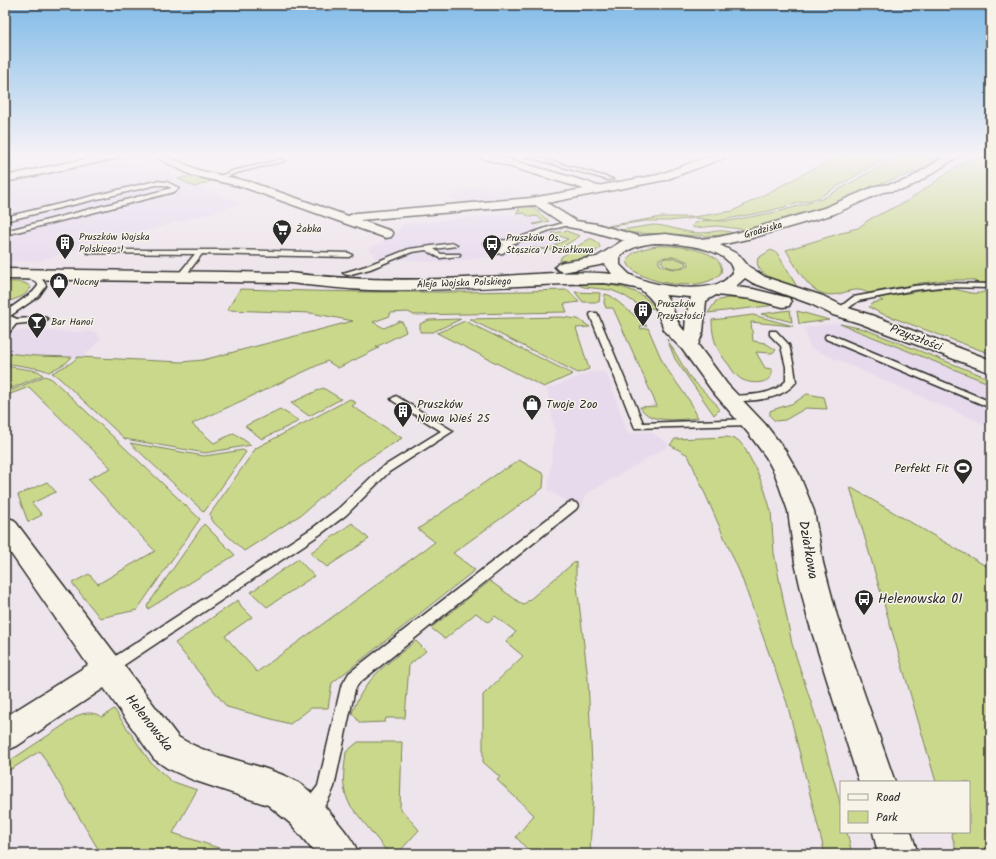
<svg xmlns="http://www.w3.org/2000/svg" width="996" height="859" font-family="Kalam,sans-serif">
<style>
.built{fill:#e7daed}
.green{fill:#cad88c;stroke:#7a825c;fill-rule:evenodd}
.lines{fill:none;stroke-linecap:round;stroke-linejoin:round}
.lane-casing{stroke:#2b2b2b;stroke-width:3}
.street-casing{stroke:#2b2b2b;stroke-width:3}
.secondary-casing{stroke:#2b2b2b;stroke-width:3}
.lane{fill:#f7f3e8;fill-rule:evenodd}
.street{fill:#f7f3e8;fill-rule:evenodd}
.secondary{fill:#f7f3e8;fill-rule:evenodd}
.labels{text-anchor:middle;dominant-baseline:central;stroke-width:3;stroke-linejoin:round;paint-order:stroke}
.far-poi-label{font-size:10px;fill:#2b2b2b;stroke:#f7f3e8;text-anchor:start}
.far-street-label{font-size:10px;fill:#2b2b2b;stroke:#f7f3e8}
.street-label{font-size:12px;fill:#2b2b2b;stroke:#f7f3e8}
.poi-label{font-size:12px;fill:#2b2b2b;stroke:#f7f3e8;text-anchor:start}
.near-street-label{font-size:14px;fill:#2b2b2b;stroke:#f7f3e8}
.near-poi-label{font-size:14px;fill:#2b2b2b;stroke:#f7f3e8;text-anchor:start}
</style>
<rect width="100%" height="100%" fill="#eee4eb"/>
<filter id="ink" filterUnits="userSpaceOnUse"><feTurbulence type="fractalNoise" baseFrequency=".025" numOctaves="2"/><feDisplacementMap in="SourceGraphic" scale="8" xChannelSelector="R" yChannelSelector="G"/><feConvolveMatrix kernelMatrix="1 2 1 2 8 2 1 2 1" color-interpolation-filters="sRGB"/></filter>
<g filter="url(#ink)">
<g class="built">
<polygon points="119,159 155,172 161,171 242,204 37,261 5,261 5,183"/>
<polygon points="478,186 494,191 502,188 521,193 507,199 464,203 447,197"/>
<polygon points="524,213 530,217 537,216 544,222 534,225 554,235 568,239 548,249 533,248 505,256 455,261 430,262 403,259 374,258 376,253 368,250 397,233 403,224"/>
<polygon points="837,323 991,384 991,427 810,348 804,328"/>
<polygon points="14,331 96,332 100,339 82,358 37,356 5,353 5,338"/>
<polygon points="591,372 606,372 628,433 651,432 670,445 588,493 584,499 581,510 548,490 555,432 547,389"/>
</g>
<g class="green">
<polygon points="838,156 889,156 818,198 769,211 717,221 695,218 670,221 645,221 606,227 594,223 607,226 662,217 694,217 733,211"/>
<path d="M 898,156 L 942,156 L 916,172 L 870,187 L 836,203 L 748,230 L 717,226 L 694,228 L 692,226 C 700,217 717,222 729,221 L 781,211 L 822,199 Z"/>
<path d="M 980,158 L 991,161 L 991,283 L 978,283 L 973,280 L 946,280 L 921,283 L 868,293 C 859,288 852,290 842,293 C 812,303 799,271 786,250 L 841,233 L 851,231 L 849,230 L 858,228 L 870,219 L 907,201 L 967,160 Z"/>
<polygon points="186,177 200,177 214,180 195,187 178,179"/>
<polygon points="517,206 532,207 549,221 534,225 533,224 544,222 537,216 530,217 524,213 517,214 517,211 520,211"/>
<path d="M 653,225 C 669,225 683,233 700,233 C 716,233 716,228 734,233 C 711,238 689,235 666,234 C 648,233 632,234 614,231 Z"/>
<polygon points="566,231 580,236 564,246 553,250 541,249 516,253 533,248 548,249 568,239 552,233"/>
<path d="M 589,239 C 594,238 599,243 600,247 C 592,259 573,260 560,261 L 561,257 Z"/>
<path d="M 658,246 C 673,245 727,249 721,273 C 705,292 655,285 636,272 C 612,256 645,247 658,246 ZM 666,257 L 677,257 L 688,262 L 689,265 C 681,272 667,269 659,264 L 659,259 Z"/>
<path d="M 771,250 L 777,253 L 796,285 L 796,287 C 784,283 752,275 758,258 Z"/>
<path d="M 665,258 L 675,258 L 685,262 L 686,265 C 679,270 665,269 661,261 Z"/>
<path d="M 5,282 C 13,282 26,280 31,288 L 23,296 L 5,303 Z"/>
<path d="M 574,283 C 597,283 623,284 643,296 C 649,300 652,305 657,309 L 640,306 L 623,295 L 611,290 L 584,287 Z"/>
<path d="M 240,289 C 349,293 458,293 568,290 L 579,302 L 564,304 L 567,312 L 414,315 L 408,312 L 390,313 L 390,316 L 373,322 L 384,328 L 400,321 L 403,323 L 406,332 L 376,347 L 379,348 L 338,368 L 327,361 L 192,424 L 214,443 L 234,433 L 251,445 L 205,453 L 125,439 L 58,377 L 52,373 L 71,363 L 78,357 L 181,362 L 203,360 L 353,321 L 311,313 L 227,310 Z"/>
<path d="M 932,289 C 939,289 946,288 952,289 C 964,290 972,296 984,292 L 985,289 L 991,289 L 991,354 L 880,313 L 869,307 L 873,303 L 883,301 L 878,298 Z"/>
<polygon points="575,292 600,293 599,302 583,302"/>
<path d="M 605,294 L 611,296 L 647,326 L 640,326 L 641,329 L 648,328 L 664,365 L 691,403 L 698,418 C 681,419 650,425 640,407 L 657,406 L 613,308 L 606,308 L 604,303 Z"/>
<polygon points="728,298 749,299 776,305 708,313 716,301"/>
<polygon points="790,310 792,322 761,314"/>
<polygon points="797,311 829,320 799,324"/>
<path d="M 753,315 L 793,326 L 751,322 L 753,341 L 765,343 L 776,350 L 772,353 L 756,352 L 765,368 L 772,369 C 774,385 751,385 741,379 C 736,376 732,370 729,365 C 717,351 712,339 712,320 Z"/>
<polygon points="561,317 578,319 590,327 576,328 589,369 578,373 469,319"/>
<polygon points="461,319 433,332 420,332 420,324 429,320"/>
<polygon points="465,321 573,374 544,387 437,333"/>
<polygon points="840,324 864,329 991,379 991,384"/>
<polygon points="667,339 689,376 717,405 719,410 714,415 675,359"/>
<polygon points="5,353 37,356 72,357 66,363 49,372 41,369 5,363"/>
<polygon points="5,366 38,371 43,375 5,391"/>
<polygon points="45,376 52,379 200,519 137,610 100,618 72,583 89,574 98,584 155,551 88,479 111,468 29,387 5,396 5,393"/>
<polygon points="323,388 341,399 309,416 291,403"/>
<polygon points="807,394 824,397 827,409 806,408 785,420 775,421 770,416 770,411 772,410 794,403"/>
<polygon points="350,399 356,403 352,406 402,438 359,465 302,514 244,551 211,520 210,514 256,448"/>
<polygon points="280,409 299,421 262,439 245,426"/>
<polygon points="727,437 738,440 744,447 757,471 765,491 771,511 774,553 792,644 821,733 835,784 841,807 841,832 847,832 852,854 825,854 787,703 740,573 688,455 670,445 675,439"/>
<polygon points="130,443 204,456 243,450 246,452 204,512"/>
<polygon points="519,460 544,474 543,488 453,553 475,570 332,683 328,708 311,708 290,724 227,707 175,643 238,600 241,606 252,617 225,636 257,672 435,542 418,529 504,469 506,469"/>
<polygon points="47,482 56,492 32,503 42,515 28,522 18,495"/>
<polygon points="850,487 991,569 991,854 957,854 951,832 969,832 969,782 936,782"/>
<polygon points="352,523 369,539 327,567 310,553"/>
<polygon points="204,524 235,555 148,609 147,606"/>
<polygon points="298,559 314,576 267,607 251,592"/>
<polygon points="576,561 576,577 588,679 593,787 590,854 526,854 529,851 516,837 534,815 497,780 500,777 483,762 483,695 523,656 506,642 516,632 495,616 488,622 476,613 445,639 431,628 490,581 523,605"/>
<path d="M 416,641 L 426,651 L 409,665 L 405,718 L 386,718 L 385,722 L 360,723 L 352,713 C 365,677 387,664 416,641 Z"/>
<path d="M 114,709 L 151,763 L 171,781 L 197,790 L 173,833 L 237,854 L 101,854 L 40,751 L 5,773 L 5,764 L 79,715 C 87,712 94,712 102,717 Z"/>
<path d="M 358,742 L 402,742 L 400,808 L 419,830 L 399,852 L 389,854 L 350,805 C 340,785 344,773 346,752 Z"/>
</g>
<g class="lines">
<g class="lane-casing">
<g id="lane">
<polygon points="525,156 534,156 613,179 608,180"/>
<polygon points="979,156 991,157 991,159 979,157"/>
<polygon points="283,159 285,161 236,173 218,180 215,178 232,171"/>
<polygon points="156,181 167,182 179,188 174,192 5,235 5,231 172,188 164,185 156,185 5,221 5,217"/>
<polygon points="571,221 573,222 573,224 553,229 512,244 503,253 492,254 489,252 492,250 499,250 504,244 487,245 484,243 487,241 512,240 549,227"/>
<polygon points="454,243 457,245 456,246 434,249 441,254 460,254 460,256 440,258 426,250 412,252 370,269 347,275 343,273 366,266 409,249"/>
<polygon points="90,250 226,250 349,253 352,255 349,257 202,254 183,279 180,279 176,277 195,254 88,253 87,252"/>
<path d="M 27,273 C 35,273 44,279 46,286 L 39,296 L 10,316 L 17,319 L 44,317 L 48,319 L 44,321 L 16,324 L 8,334 L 5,334 L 5,327 L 10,322 L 7,318 L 5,318 L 5,312 L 33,292 L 38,286 L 38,283 L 27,277 Z"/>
<polygon points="941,283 991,284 991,288 941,287 914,290 858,301 842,313 839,313 835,311 853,297 914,286"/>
<polygon points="591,313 597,313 598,315 643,423 751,419 756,422 751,425 635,428 590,315"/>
<path d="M 770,331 L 776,331 L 789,345 L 794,367 L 796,382 C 783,398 762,400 743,401 C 737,401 732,402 727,401 L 725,399 L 730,396 C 749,395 772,396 786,381 L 786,367 L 781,346 L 770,335 Z"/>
<polygon points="826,335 832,335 991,402 991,408 826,339 825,337"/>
<polygon points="396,396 453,431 389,472 346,515 322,533 115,671 110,673 105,671 103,667 105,663 314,527 338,509 381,468 441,431 393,401 391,399"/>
<path d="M 572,502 L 576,503 L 578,506 L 576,509 L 359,683 L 355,689 L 334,787 C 329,799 323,813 310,819 L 304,816 L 301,810 L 304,804 L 318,786 L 341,687 L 349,673 L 568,503 Z"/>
</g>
</g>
<g class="street-casing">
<g id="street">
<polygon points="98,156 119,156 114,159 5,182 5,176"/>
<polygon points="153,156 167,156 198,170 250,182 348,216 356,213 531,198 584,189 482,158 481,156 498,156 588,182 597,186 658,175 710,156 725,156 724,158 665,180 547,203 576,221 597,224 645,238 647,241 645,244 640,245 590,231 568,227 535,205 360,220 391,231 393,234 391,237 386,238 243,187 191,175"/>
<path d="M 5,517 L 14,520 L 178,737 C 213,759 255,761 292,779 C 308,787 320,801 331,814 C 342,827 352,838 359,854 L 316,854 L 291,824 L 268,805 L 193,780 L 167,768 L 154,759 L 104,688 L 17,746 L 5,751 L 5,717 L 88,665 L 5,545 Z"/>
</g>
</g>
<g class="secondary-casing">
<g id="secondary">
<path d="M 946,156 L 959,156 L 917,183 L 905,189 L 883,192 L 834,214 L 752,238 L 720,245 L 739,255 L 748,266 L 765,277 L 823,296 L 845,307 L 871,315 L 991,360 L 991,373 L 859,323 L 833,315 L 811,304 L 753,283 L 745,278 L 735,287 L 753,289 L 789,298 L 791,302 L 789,306 L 783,307 L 752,299 L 716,295 L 706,301 L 703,332 L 698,345 L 727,384 L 765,424 L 785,450 L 799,474 L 814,511 L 823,563 L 837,616 L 895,782 L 859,782 L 807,616 L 795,563 L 788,511 L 775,474 L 766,457 L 749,434 L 713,392 L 682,349 L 665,332 L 654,303 L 649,297 L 640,289 L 621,285 L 603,283 C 525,284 447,292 369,290 C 342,289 316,286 290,283 L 5,279 L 5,269 L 290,273 C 355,281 419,281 484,277 C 526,275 570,270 612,274 L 605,264 L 563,272 L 558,270 L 555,267 L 558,264 L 563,262 L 597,257 L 622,241 L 642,236 L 666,234 L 699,239 L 719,237 L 744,231 L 824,208 L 876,186 L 898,183 L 909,179 ZM 654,243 C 673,243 732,246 733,273 C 730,275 727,279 724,281 C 702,294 650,286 629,274 C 626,271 623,268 620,265 L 620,256 C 631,247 640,245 654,243 ZM 665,295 L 691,297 L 686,316 L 685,331 C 674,322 675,306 665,295 Z"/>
<polygon points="873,832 911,832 918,854 878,854"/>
</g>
</g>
<use href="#lane" class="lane"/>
<use href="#street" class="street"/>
<use href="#secondary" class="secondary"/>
</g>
</g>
<linearGradient id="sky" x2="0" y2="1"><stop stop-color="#81bbe8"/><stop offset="0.56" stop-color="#f7f3f6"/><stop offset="1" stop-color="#f7f3f6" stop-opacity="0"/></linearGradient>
<rect width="996" height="277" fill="url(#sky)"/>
<defs>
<g id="supermarket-pin" transform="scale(1)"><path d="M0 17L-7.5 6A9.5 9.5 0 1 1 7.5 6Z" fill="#2b2b2b" stroke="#f7f3e8"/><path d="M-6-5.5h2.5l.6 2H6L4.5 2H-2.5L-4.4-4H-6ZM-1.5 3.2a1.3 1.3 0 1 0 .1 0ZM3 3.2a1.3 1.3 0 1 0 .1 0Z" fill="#fff"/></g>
<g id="building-pin" transform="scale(1)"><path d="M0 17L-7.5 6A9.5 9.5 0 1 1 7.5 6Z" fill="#2b2b2b" stroke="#f7f3e8"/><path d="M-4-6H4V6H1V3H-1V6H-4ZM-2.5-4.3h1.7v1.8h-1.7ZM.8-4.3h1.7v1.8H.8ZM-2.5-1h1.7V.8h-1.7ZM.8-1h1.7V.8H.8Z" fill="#fff"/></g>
<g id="bus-pin" transform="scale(1)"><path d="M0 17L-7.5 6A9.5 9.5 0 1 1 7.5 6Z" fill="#2b2b2b" stroke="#f7f3e8"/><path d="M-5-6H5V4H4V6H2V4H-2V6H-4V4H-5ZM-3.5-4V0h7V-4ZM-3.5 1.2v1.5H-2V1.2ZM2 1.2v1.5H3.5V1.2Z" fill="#fff"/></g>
<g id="shop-pin" transform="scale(1)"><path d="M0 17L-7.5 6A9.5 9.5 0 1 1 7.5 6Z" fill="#2b2b2b" stroke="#f7f3e8"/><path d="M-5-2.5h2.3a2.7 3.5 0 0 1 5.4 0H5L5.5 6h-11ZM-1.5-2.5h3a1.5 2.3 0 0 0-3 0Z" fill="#fff"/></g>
<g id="bar-pin" transform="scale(1)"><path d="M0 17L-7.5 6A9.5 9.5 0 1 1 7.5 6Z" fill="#2b2b2b" stroke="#f7f3e8"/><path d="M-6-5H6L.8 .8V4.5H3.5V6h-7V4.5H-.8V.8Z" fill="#fff"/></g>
<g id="stadium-pin" transform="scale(1)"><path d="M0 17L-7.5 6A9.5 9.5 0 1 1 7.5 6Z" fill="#2b2b2b" stroke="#f7f3e8"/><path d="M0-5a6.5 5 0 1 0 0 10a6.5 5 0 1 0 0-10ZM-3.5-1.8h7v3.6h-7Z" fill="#fff"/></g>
</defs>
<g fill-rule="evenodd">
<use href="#supermarket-pin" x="282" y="229"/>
<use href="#building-pin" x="65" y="243"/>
<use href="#bus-pin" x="492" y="244"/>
<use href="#shop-pin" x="59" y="282"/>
<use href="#building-pin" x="643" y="310"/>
<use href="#bar-pin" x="37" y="322"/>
<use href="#shop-pin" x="532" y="404"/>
<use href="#building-pin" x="403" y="411"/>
<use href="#stadium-pin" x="963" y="468"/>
<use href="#bus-pin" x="864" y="599"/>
</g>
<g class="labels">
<g class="far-poi-label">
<text x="296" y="229">Żabka</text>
<text x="79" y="237">Pruszków Wojska<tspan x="79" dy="12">Polskiego 1</tspan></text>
<text x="506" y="238">Pruszków Os.<tspan x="506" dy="12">Staszica / Działkowa</tspan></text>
<text x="73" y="282">Nocny</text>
<text x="657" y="304">Pruszków<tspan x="657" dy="12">Przyszłości</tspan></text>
<text x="51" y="322">Bar Hanoi</text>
</g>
<g class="far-street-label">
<text transform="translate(763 230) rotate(-16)">Grodziska</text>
<text transform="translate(464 283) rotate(-2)">Aleja Wojska Polskiego</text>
</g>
<g class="street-label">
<text transform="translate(916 338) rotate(21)">Przyszłości</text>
</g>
<g class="poi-label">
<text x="417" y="404">Pruszków<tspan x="417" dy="14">Nowa Wieś 25</tspan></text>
<text x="546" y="404">Twoje Zoo</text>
<text x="949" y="468" text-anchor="end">Perfekt Fit</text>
</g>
<g class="near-street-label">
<text transform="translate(808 550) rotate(80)">Działkowa</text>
<text transform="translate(149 723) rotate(52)">Helenowska</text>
</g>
<g class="near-poi-label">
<text x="878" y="599">Helenowska 01</text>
</g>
</g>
<rect width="996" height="859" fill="none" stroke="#f7f3e8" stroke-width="20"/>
<rect x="10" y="10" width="976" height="839" fill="none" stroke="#2b2b2b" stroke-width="1.5" filter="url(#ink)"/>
<rect x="840" y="781" width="130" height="52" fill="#f7f3e8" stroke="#a5a39c"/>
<rect x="848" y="794" width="20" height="6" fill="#f7f3e8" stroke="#a5a39c"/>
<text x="876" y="801" font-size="12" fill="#2b2b2b">Road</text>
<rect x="848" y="811" width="20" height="12" fill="#cad88c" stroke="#a5a39c"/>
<text x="876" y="821" font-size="12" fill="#2b2b2b">Park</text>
</svg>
